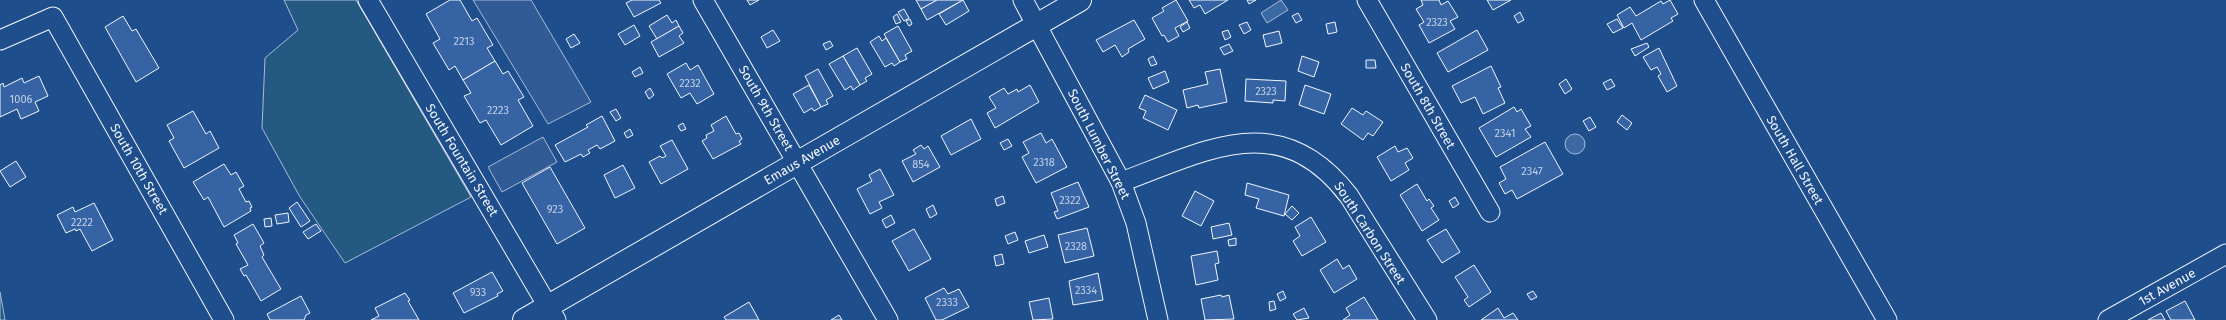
<svg xmlns="http://www.w3.org/2000/svg" width="2226" height="320" font-family="'Fira Sans',sans-serif">
<style>
.green{fill:#245a82;stroke:#a8bbd7}
.parking{fill:#305b95;stroke:#a8bbd7}
.water{fill:#3b69a3;stroke:#a8bbd7}
.building{fill:#3563a3;stroke:#f2f6ff}
.lines{fill:none;stroke-linecap:round;stroke-linejoin:round}
.minor-casing{stroke:#f2f6ff;stroke-width:21}
.major-casing{stroke:#f2f6ff;stroke-width:24}
.minor{stroke:#1f4e8c;stroke-width:19}
.major{stroke:#1f4e8c;stroke-width:22}
.labels{text-anchor:middle;dominant-baseline:central;stroke-width:3;stroke-linejoin:round;paint-order:stroke}
.number-label{font-size:11px;fill:#c3d1e8}
.street-label{font-size:13px;fill:#f2f6ff;stroke:#1f4e8c}
</style>
<rect width="100%" height="100%" fill="#1f4e8c"/>
<g class="green">
<polygon points="284,0 356,0 471,197 345,263 300,197 262,128 265,58 298,30"/>
<polygon points="0,292 5,320 0,320"/>
</g>
<g class="parking">
<polygon points="473,0 531,0 591,102 548,124"/>
<polygon points="543,137 557,162 502,192 488,167"/>
</g>
<g class="water">
<polygon points="1281,0 1288,10 1267,23 1261,13"/>
<circle cx="1575" cy="144" r="10"/>
</g>
<g class="building">
<polygon points="450,0 460,0 472,21 477,18 493,45 487,48 495,61 463,80 455,66 449,70 433,43 440,39 426,14"/>
<polygon points="632,0 659,0 661,3 634,17 626,3"/>
<polygon points="747,0 759,0 750,5"/>
<polygon points="916,0 937,0 921,9"/>
<polygon points="937,0 963,0 927,20 921,9"/>
<polygon points="963,0 969,11 946,25 939,14"/>
<polygon points="1176,0 1188,21 1175,28 1179,36 1168,42 1164,35 1162,36 1152,18 1164,11 1162,8"/>
<polygon points="1189,0 1228,0 1205,14 1200,5 1194,8"/>
<polygon points="1247,0 1256,0 1249,4"/>
<polygon points="1421,0 1439,0 1441,5 1448,1 1458,17 1450,21 1455,29 1429,43 1419,25 1424,22 1416,9 1423,5"/>
<polygon points="1487,0 1511,0 1493,10"/>
<polygon points="1670,0 1678,14 1671,18 1673,21 1641,40 1632,23 1624,28 1617,15 1630,7 1636,16 1661,1 1663,4"/>
<polygon points="904,9 909,18 904,21 898,12"/>
<polygon points="1520,12 1524,20 1518,23 1514,16"/>
<polygon points="1298,13 1302,20 1296,23 1292,16"/>
<polygon points="897,14 901,22 896,24 893,17"/>
<polygon points="667,15 672,23 676,20 679,26 657,39 649,26"/>
<polygon points="123,16 132,31 136,29 159,68 136,82 105,27"/>
<polygon points="910,19 912,24 909,26 906,21"/>
<polygon points="1617,19 1623,28 1613,33 1607,24"/>
<polygon points="1134,20 1145,39 1128,49 1129,52 1122,57 1115,45 1103,52 1096,40"/>
<polygon points="1187,22 1190,28 1183,32 1180,27"/>
<polygon points="1247,22 1251,30 1244,34 1239,25"/>
<polygon points="1335,22 1337,32 1328,34 1326,24"/>
<polygon points="634,25 640,36 625,45 618,34"/>
<polygon points="679,26 683,33 679,36 684,43 659,57 651,42"/>
<polygon points="898,26 912,51 905,55 907,59 900,62 884,34"/>
<polygon points="773,30 780,41 767,48 761,37"/>
<polygon points="1228,30 1231,37 1225,40 1222,32"/>
<polygon points="1477,30 1488,50 1448,72 1437,53"/>
<polygon points="1279,31 1282,43 1266,47 1263,35"/>
<polygon points="574,34 580,43 571,48 566,39"/>
<polygon points="879,36 882,41 886,38 900,62 894,66 892,63 885,67 870,42"/>
<polygon points="830,41 833,46 826,50 823,44"/>
<polygon points="1647,43 1649,47 1635,56 1631,49"/>
<polygon points="1229,44 1233,51 1224,55 1220,48"/>
<polygon points="857,48 872,74 865,78 867,81 860,85 843,56"/>
<polygon points="1659,48 1677,86 1667,92 1658,76 1661,74 1657,67 1651,70 1643,57"/>
<polygon points="843,56 860,85 853,90 851,86 845,90 829,64"/>
<polygon points="1153,56 1157,64 1151,66 1148,59"/>
<polygon points="1302,56 1319,62 1314,77 1298,71"/>
<polygon points="1366,60 1375,60 1376,68 1366,68"/>
<polygon points="495,61 503,74 508,71 524,97 518,100 533,126 501,145 486,120 480,123 464,96 471,93 463,80"/>
<polygon points="686,63 690,70 698,65 714,94 697,104 690,93 681,98 667,74"/>
<polygon points="1491,66 1501,87 1498,88 1505,103 1483,114 1475,97 1461,103 1452,86"/>
<polygon points="640,67 643,73 635,77 632,72"/>
<polygon points="818,69 833,96 826,100 828,104 821,107 805,76"/>
<polygon points="1220,69 1227,102 1199,108 1198,105 1187,108 1183,90 1208,84 1205,72"/>
<polygon points="1165,71 1169,82 1153,89 1148,78"/>
<polygon points="39,76 48,96 35,102 39,111 21,119 17,109 0,117 0,85 3,83 4,87 22,78 24,83"/>
<polygon points="1246,79 1286,81 1285,101 1273,100 1273,103 1245,101"/>
<polygon points="1566,79 1572,89 1565,94 1559,84"/>
<polygon points="1611,79 1615,86 1607,90 1603,83"/>
<polygon points="809,85 821,107 814,111 812,108 804,113 793,94"/>
<polygon points="1030,85 1039,102 995,128 987,113 996,108 989,97 1004,88 1008,94 1017,89 1018,92"/>
<polygon points="1305,85 1331,94 1324,114 1299,105"/>
<polygon points="650,88 654,95 649,99 645,92"/>
<polygon points="1145,95 1177,110 1168,130 1143,118 1146,111 1139,108"/>
<polygon points="1514,107 1517,112 1521,109 1531,126 1525,129 1531,137 1496,157 1479,128"/>
<polygon points="1352,108 1363,115 1366,111 1383,122 1373,136 1368,133 1363,140 1341,124"/>
<polygon points="616,109 621,118 616,121 610,112"/>
<polygon points="193,111 206,134 210,131 219,148 184,168 169,141 174,138 167,125"/>
<polygon points="1622,115 1632,123 1627,130 1617,122"/>
<polygon points="602,116 615,141 600,149 597,145 588,150 590,153 583,157 581,154 565,162 555,145 588,127 586,125"/>
<polygon points="726,116 736,134 739,133 742,139 739,141 741,144 713,159 702,141 707,138 706,135 714,131 711,125"/>
<polygon points="1590,117 1596,127 1589,131 1583,121"/>
<polygon points="971,119 981,139 951,155 941,136"/>
<polygon points="683,123 686,129 681,131 678,126"/>
<polygon points="630,129 633,135 627,138 624,133"/>
<polygon points="1041,133 1046,143 1052,139 1067,167 1036,183 1022,157 1029,153 1023,142"/>
<polygon points="1008,139 1012,146 1004,150 1000,143"/>
<polygon points="672,140 688,169 661,184 649,162 660,156 662,158 666,156 660,146"/>
<polygon points="1545,142 1563,174 1517,199 1512,190 1505,194 1499,183 1506,179 1500,167"/>
<polygon points="921,145 924,149 928,146 940,167 913,182 902,161 916,154 913,150"/>
<polygon points="1395,146 1398,152 1407,148 1413,158 1405,163 1409,170 1391,181 1377,157"/>
<polygon points="16,161 26,177 10,187 0,171"/>
<polygon points="224,164 231,175 236,172 244,186 239,189 246,202 249,201 252,207 250,208 251,211 224,227 208,197 204,200 193,182"/>
<polygon points="623,165 635,188 615,198 604,175"/>
<polygon points="550,167 585,228 557,244 522,183"/>
<polygon points="880,169 894,195 879,202 882,208 870,214 857,189 872,181 869,175"/>
<polygon points="1078,182 1089,207 1057,219 1054,212 1058,211 1051,193"/>
<polygon points="1247,183 1289,195 1284,216 1256,208 1259,199 1245,195"/>
<polygon points="1417,184 1427,201 1429,199 1434,206 1431,208 1439,220 1422,231 1400,195"/>
<polygon points="1195,191 1214,201 1201,226 1182,216"/>
<polygon points="1003,196 1005,203 997,206 995,199"/>
<polygon points="1455,197 1459,204 1453,208 1449,201"/>
<polygon points="297,202 310,221 301,227 289,208"/>
<polygon points="94,203 113,240 92,251 80,229 76,231 75,229 66,233 57,215 73,207 75,212"/>
<polygon points="933,205 937,214 930,218 926,209"/>
<polygon points="1292,206 1299,213 1292,220 1285,214"/>
<polygon points="288,213 289,222 277,224 275,215"/>
<polygon points="891,215 895,223 886,228 882,220"/>
<polygon points="1311,217 1326,242 1302,256 1293,241 1300,236 1295,227"/>
<polygon points="271,218 272,226 265,227 264,219"/>
<polygon points="1229,223 1232,235 1213,239 1211,227"/>
<polygon points="253,224 264,243 260,246 264,255 262,257 281,289 261,301 246,275 244,276 240,269 248,265 236,244 238,243 234,235"/>
<polygon points="316,224 321,231 308,239 303,232"/>
<polygon points="1087,228 1094,256 1065,263 1058,235"/>
<polygon points="914,229 931,259 909,271 892,241"/>
<polygon points="1446,229 1460,252 1442,263 1427,240"/>
<polygon points="1015,232 1018,240 1008,244 1005,236"/>
<polygon points="1044,235 1048,247 1029,253 1025,241"/>
<polygon points="1236,238 1236,245 1229,246 1228,240"/>
<polygon points="1217,251 1219,263 1215,264 1218,280 1196,285 1191,256"/>
<polygon points="1002,254 1004,264 996,266 994,256"/>
<polygon points="1337,259 1343,269 1349,265 1357,279 1334,293 1320,270"/>
<polygon points="1474,265 1491,292 1469,307 1464,300 1468,297 1455,277"/>
<polygon points="492,272 503,291 497,294 498,296 464,313 453,293"/>
<polygon points="1098,273 1103,300 1073,305 1069,281"/>
<polygon points="944,288 948,294 959,289 969,307 942,320 936,320 925,298"/>
<polygon points="1283,291 1286,298 1280,301 1277,294"/>
<polygon points="1533,291 1537,297 1531,300 1527,294"/>
<polygon points="405,293 410,300 408,301 419,320 371,320 379,316 375,308"/>
<polygon points="1221,295 1222,297 1229,295 1234,319 1205,320 1201,299"/>
<polygon points="301,296 310,313 306,315 304,320 270,320 267,314"/>
<polygon points="1364,297 1378,320 1343,320 1350,315 1346,308"/>
<polygon points="1049,298 1053,319 1033,320 1029,302"/>
<polygon points="1274,301 1276,309 1270,311 1269,302"/>
<polygon points="2185,301 2195,320 2171,320 2166,311"/>
<polygon points="749,302 759,320 726,320 724,317"/>
<polygon points="1304,308 1309,318 1297,320 1293,314"/>
<polygon points="1498,308 1504,318 1513,313 1518,320 1481,320"/>
<polygon points="2161,313 2165,320 2148,320"/>
<polygon points="839,315 842,320 831,320"/>
</g>
<g class="lines">
<g class="minor-casing">
<g id="minor">
<polyline points="368,0 556,320"/>
<polyline points="703,0 888,320"/>
<polyline points="1023,0 1121,182 1136,223 1158,320"/>
<polyline points="1367,0 1490,212"/>
<polyline points="1704,0 1887,320"/>
<polyline points="0,40 53,17 224,320"/>
<path d="M 1121,182 C 1206,151 1280,106 1349,196 L 1427,320"/>
<polyline points="2108,320 2226,254"/>
</g>
</g>
<g class="major-casing">
<polyline id="major" points="524,320 1080,0"/>
</g>
<use href="#minor" class="minor"/>
<use href="#major" class="major"/>
</g>
<g class="labels">
<g class="number-label">
<text x="1437" y="22">2323</text>
<text x="464" y="41">2213</text>
<text x="690" y="83">2232</text>
<text x="1266" y="91">2323</text>
<text x="21" y="99">1006</text>
<text x="498" y="110">2223</text>
<text x="1505" y="133">2341</text>
<text x="1044" y="162">2318</text>
<text x="921" y="164">854</text>
<text x="1532" y="171">2347</text>
<text x="1070" y="200">2322</text>
<text x="555" y="209">923</text>
<text x="82" y="222">2222</text>
<text x="1076" y="246">2328</text>
<text x="1086" y="290">2334</text>
<text x="478" y="292">933</text>
<text x="947" y="302">2333</text>
</g>
<g class="street-label">
<text transform="translate(1428 106) rotate(60)">South 8th Street</text>
<text transform="translate(766 108) rotate(60)">South 9th Street</text>
<text transform="translate(1099 144) rotate(63)">South Lumber Street</text>
<text transform="translate(462 160) rotate(59)">South Fountain Street</text>
<text transform="translate(802 160) rotate(-30)">Emaus Avenue</text>
<text transform="translate(1795 160) rotate(60)">South Hall Street</text>
<text transform="translate(139 169) rotate(60)">South 10th Street</text>
<text transform="translate(1370 233) rotate(57)">South Carbon Street</text>
<text transform="translate(2167 287) rotate(-29)">1st Avenue</text>
</g>
</g>
</svg>
